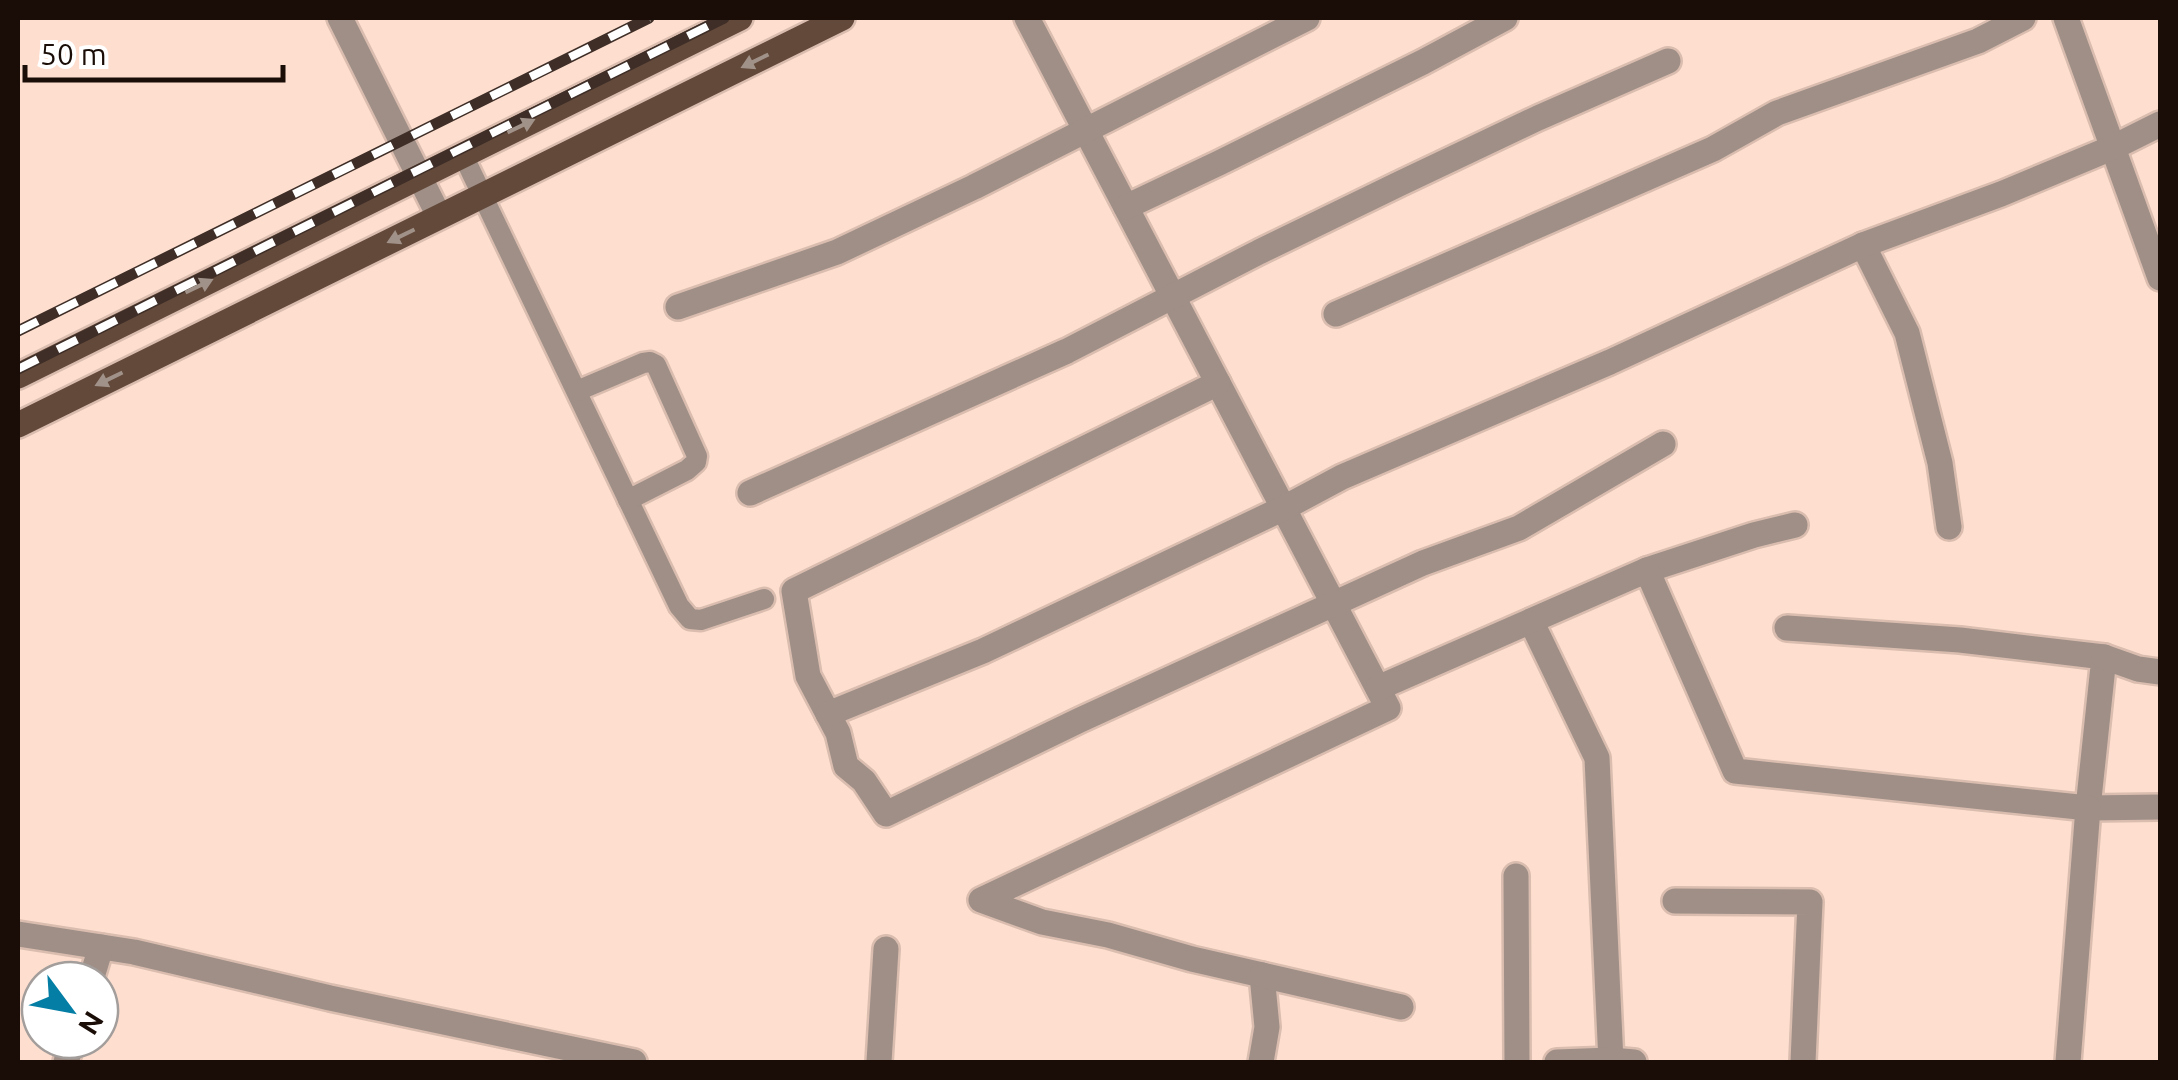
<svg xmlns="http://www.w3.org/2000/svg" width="2178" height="1080" font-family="Ubuntu,sans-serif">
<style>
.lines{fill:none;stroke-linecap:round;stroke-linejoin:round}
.lane-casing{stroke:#dabdaf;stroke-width:25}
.street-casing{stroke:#dabdaf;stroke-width:30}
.primary-casing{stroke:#dabdaf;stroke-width:30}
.lane{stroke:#9f8f87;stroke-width:20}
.street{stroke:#9f8f87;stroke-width:25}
.primary{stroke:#63493a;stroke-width:25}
.rail-casing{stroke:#3e2e27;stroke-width:11}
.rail{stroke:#fff;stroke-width:8;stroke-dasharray:22;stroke-linecap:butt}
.oneway{fill:#a19289}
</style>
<rect width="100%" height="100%" fill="#fedfcf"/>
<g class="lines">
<g class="lane-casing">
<g id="lane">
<polyline points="463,155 679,606 690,619 701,620 764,599"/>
<polyline points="577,391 643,363 650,362 656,365 697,456 696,462 687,470 628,500"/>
</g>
</g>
<g class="street-casing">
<g id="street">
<polyline points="340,18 439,216"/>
<polyline points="1027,18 1388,708 981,900 1042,922 1108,935 1192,959 1262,975 1267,1027 1261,1062"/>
<polyline points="2066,18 2160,278"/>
<polyline points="1126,207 1219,163 1423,62 1505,18"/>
<polyline points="1863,245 1907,333 1940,463 1949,527"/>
<polyline points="678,307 837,252 974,187 1307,18"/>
<polyline points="1336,314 1713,149 1777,113 1978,41 2023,18"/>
<polyline points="1218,383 794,591 808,676 838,733 846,766 864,781 886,814 1080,720 1423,563 1519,528 1663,444"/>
<polyline points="750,493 1067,351 1259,252 1401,183 1538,118 1668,61"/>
<polyline points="1647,570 1754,535 1795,525"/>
<polyline points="1531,621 1597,758 1611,1062"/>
<polyline points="1787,628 1960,640 2104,657 2088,808 2160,807"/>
<polyline points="2104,657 2138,669 2160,672"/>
<polyline points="1378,688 1647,570 1735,771 2088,808 2068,1062"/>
<polyline points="828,714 983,651 1284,508 1342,477 1610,362 1863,245 2001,194 2114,147 2160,124"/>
<polyline points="1516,876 1517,1062"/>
<polyline points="1675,901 1810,902 1803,1062"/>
<polyline points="18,934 134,952 330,998 634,1062"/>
<polyline points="1262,975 1401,1007"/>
<polyline points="91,980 101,947"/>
<polyline points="66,1062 73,1040"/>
<polyline points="879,1062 886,949"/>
<polyline points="1557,1062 1611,1060 1634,1062"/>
</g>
</g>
<g class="primary-casing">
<g id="primary">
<polyline points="18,376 740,18"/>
<polyline points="18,425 842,18"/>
</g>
</g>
<use href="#lane" class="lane"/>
<use href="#street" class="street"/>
<use href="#primary" class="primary"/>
<g class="rail-casing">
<g id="rail">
<polyline points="18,331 649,18"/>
<polyline points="18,369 724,18"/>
</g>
</g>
<use href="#rail" class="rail"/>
</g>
<defs><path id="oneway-solid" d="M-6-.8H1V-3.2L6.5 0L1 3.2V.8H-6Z" transform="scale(2.5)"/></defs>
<g class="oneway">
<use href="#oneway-solid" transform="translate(755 61) rotate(154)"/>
<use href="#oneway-solid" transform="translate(521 126) rotate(-26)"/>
<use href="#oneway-solid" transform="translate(401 236) rotate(154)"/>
<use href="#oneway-solid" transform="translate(199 286) rotate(-26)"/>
<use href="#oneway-solid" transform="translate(109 379) rotate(154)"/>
</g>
<rect width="2178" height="1080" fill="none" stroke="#1a0d07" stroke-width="40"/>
<g transform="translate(70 1010) rotate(122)"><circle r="48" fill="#ffffff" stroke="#a39e9c" stroke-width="2.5"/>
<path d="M0-8L18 38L0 25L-18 38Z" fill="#057ea5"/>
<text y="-15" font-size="28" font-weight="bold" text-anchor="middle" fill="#1a0d07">N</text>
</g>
<path d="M25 65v15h258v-15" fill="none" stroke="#1a0d07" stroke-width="5"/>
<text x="40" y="65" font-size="30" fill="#1a0d07" stroke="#ffffff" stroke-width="8" paint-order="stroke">50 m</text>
</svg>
